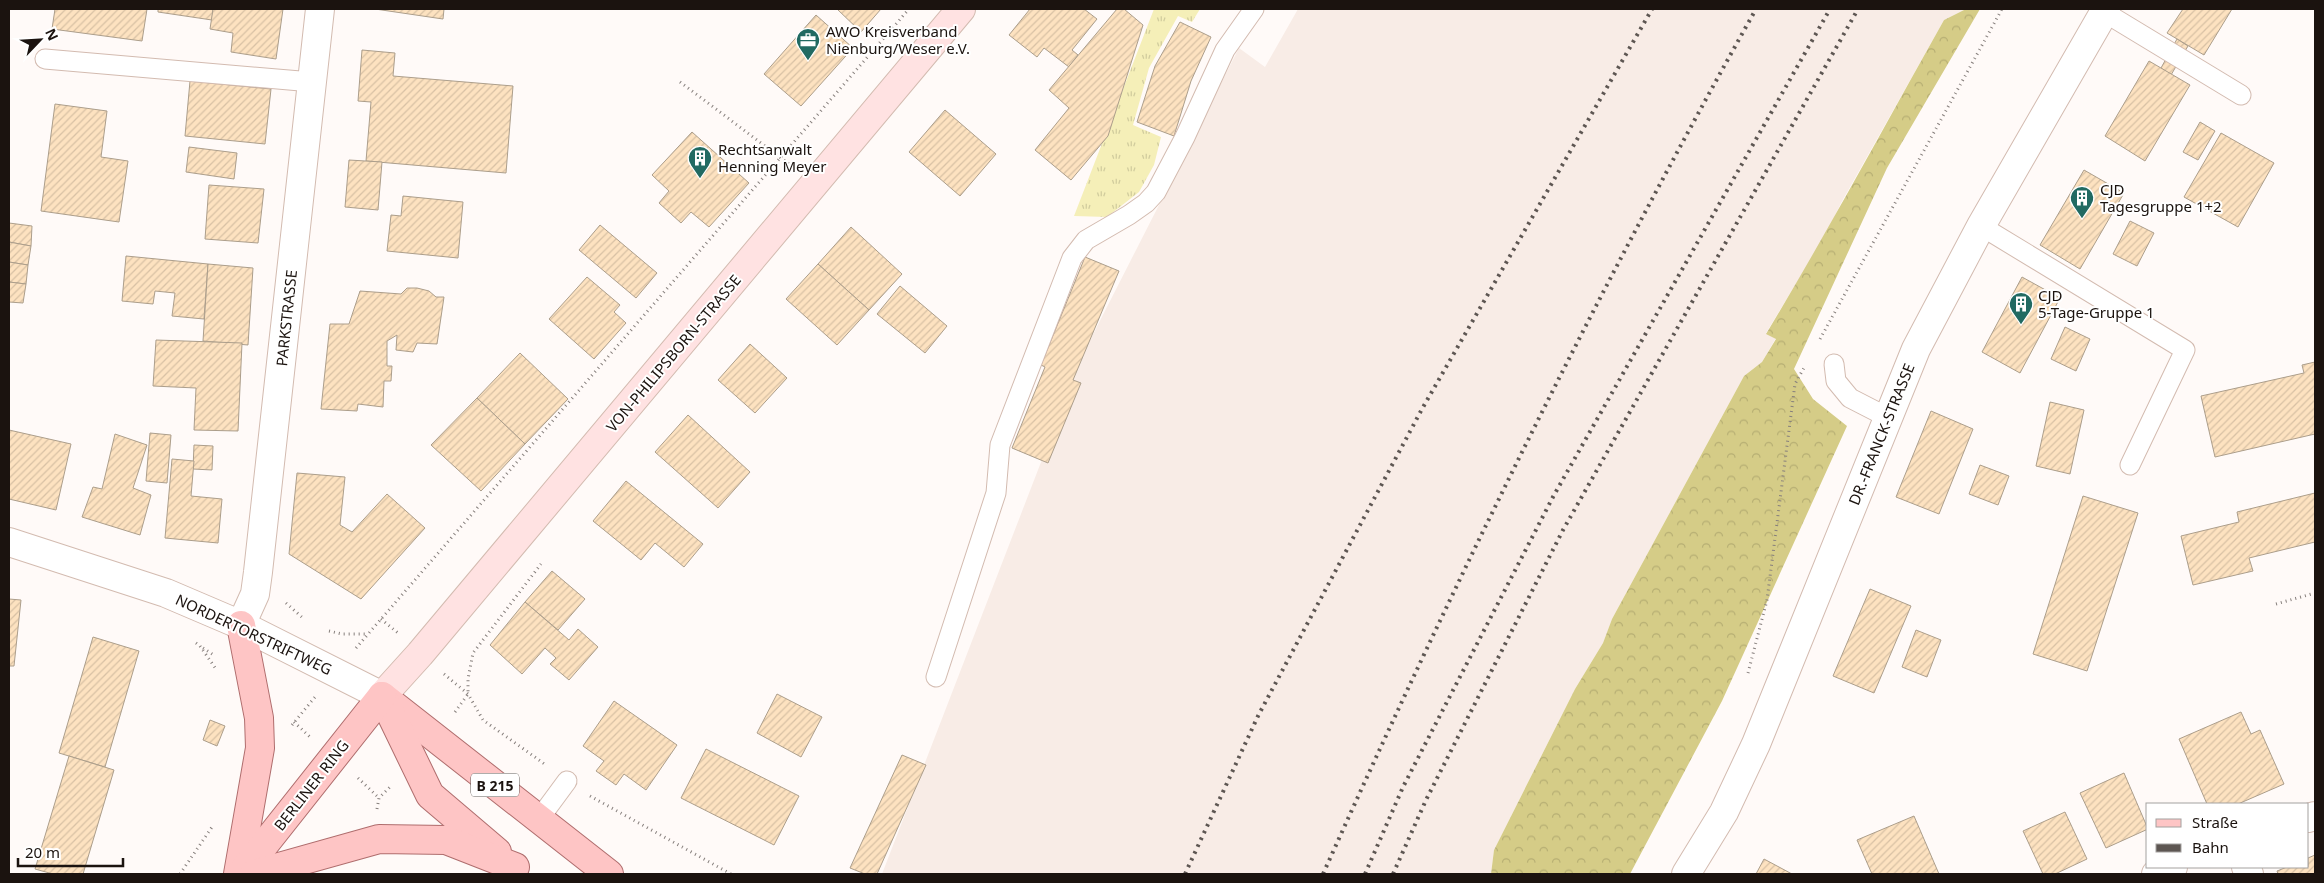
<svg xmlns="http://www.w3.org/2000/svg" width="2324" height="883" font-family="'Noto Sans',sans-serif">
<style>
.built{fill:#f8ece6}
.grass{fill:url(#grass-tufts)}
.forest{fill:url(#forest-crowns)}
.building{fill:url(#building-hatch);stroke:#ac9e8b}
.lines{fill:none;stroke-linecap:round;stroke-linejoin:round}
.lane-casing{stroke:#d3bbb0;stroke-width:21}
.street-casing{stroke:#d3bbb0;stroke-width:30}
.secondary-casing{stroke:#d3bbb0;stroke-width:30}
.primary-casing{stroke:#af6d6d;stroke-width:30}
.path{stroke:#867f7c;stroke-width:3;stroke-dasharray:1 4;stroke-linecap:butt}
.lane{stroke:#fff;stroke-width:19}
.street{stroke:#fff;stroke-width:28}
.secondary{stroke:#ffe2e2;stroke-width:28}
.primary{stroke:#fec5c5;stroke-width:28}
.rail{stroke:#5d5652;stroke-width:4;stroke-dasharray:2.5 5;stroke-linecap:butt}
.labels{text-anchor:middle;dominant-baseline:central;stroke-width:4;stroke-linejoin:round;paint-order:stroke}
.shield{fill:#fff;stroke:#5f5a57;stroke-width:1}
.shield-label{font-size:14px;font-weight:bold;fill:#1b130f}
.poi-label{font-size:15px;fill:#1b130f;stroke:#fff;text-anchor:start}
.street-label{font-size:15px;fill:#1b130f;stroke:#fff}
</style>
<defs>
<pattern id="grass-tufts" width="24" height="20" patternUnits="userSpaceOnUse" patternTransform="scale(1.25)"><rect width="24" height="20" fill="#f5efb8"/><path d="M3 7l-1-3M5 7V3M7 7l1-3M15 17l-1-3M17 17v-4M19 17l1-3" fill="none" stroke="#d1cc9d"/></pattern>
<pattern id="forest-crowns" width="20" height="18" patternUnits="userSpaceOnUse" patternTransform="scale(1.25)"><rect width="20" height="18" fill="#d5cc87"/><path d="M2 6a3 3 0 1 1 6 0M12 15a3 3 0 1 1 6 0" fill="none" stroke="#b6ae73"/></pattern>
<pattern id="building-hatch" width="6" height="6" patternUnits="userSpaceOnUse" patternTransform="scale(1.25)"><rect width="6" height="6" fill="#fde2c0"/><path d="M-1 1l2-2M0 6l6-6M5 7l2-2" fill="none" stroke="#d8c1a4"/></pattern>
</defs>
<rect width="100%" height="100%" fill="#fffaf8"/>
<polygon class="built" points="1298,9 1966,9 1944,20 1841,203 1825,236 1766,333 1776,338 1762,362 1744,376 1612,619 1603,643 1575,689 1494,850 1491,874 882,874 1082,356 1239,48 1265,67"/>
<polygon class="grass" points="1154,9 1200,9 1192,22 1178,16 1149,68 1133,125 1161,137 1154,165 1139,192 1107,217 1074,216"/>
<path class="forest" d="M 1966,9 L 1980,9 L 1887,168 L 1794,369 L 1813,399 L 1847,426 L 1722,701 L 1630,874 L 1491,874 L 1494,850 L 1575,689 L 1603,643 L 1612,619 L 1744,376 L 1762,362 L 1776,339 L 1766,334 C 1828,231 1885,125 1944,20 Z"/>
<g class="building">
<polygon points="55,9 147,9 142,41 52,29"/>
<polygon points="158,9 213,9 212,20 158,12"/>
<polygon points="213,9 283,9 276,59 231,52 233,33 210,29"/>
<polygon points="375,9 444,9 443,19"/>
<polygon points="837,9 881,9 861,32"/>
<polygon points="1030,9 1084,9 1097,19 1072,50 1078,55 1069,67 1044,48 1037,57 1009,35"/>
<polygon points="1117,9 1124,9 1143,25 1108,136 1071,180 1035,150 1069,108 1049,90"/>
<polygon points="2183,9 2232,9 2204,55 2167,33"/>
<polygon points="816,15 853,48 801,106 764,74"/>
<polygon points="1180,22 1211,37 1191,81 1174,136 1137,122 1155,66"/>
<polygon points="2177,39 2188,46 2171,75 2161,68"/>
<polygon points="362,50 395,53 393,76 513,86 506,173 366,161 371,102 358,101"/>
<polygon points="2149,61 2190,85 2145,161 2105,136"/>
<polygon points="190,81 271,89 265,144 185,136"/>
<polygon points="55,104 107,111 101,157 128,161 119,222 41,211"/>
<polygon points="945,110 996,154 960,196 909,152"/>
<polygon points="2200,122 2215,131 2198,160 2183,152"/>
<polygon points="692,132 749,183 709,227 691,212 681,223 659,203 669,191 652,175"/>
<polygon points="2221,133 2274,163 2238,227 2184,197"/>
<polygon points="189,147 237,153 234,179 186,172"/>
<polygon points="349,160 382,162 378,210 345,207"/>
<polygon points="2084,170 2124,193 2080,269 2040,245"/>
<polygon points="209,185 264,189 258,243 205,239"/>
<polygon points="403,196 463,202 458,258 387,251 391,215 401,216"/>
<polygon points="2130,221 2154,233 2137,266 2113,254"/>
<polygon points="9,223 32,226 31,246 9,242"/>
<polygon points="600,225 657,273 636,298 579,250"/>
<polygon points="851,227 902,274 869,310 818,264"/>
<polygon points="9,242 31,246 28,265 9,262"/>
<polygon points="126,256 208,264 204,319 172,316 175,293 155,291 153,304 122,301"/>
<polygon points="1085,257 1119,271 1073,380 1081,383 1048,463 1012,448 1045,367 1041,365"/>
<polygon points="9,262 28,265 26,284 9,282"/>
<polygon points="208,264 253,268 248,345 203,341"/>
<polygon points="818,264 869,310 837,345 786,299"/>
<polygon points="587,277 620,305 614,312 626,323 594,359 549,319"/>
<polygon points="2022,277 2060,298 2020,373 1982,352"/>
<polygon points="9,282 26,284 23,303 9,302"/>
<polygon points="900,286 947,326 925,353 877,314"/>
<polygon points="407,288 417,288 429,291 436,297 444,297 437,344 417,343 413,352 396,350 397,335 387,341 387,366 392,366 391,381 384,381 383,407 358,404 357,411 321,409 330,324 349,324 360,291 401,294"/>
<polygon points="2065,327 2090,339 2076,371 2051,359"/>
<polygon points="156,340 242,343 238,431 194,430 196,388 153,386"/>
<polygon points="750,344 787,378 755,413 718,380"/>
<polygon points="520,353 568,399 525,444 477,398"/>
<polygon points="2315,362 2315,434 2215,457 2201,396 2304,373 2302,365"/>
<polygon points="477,398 525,444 481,491 431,445"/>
<polygon points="2050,402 2084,410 2070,474 2036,466"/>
<polygon points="1931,411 1973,429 1939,514 1896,497"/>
<polygon points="688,415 750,472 718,508 655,452"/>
<polygon points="9,430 71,444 56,510 9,499"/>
<polygon points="150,433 171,435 167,483 146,481"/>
<polygon points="115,434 147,445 133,488 151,495 140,535 82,517 93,487 102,489"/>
<polygon points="194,445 213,446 212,470 193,469"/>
<polygon points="172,459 194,461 191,496 222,499 218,543 165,538"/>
<polygon points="1980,465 2009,476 1998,505 1969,494"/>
<polygon points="297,473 345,477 340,525 352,532 387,494 425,528 361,599 289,554"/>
<polygon points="626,481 703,544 684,567 655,543 641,560 593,521"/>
<polygon points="2315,493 2315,542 2249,558 2253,571 2193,585 2181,536 2239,522 2237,512"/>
<polygon points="2083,496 2138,513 2087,671 2033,654"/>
<polygon points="552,571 585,599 558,630 525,602"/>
<polygon points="1870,589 1911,606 1874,693 1833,676"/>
<polygon points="9,599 21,600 14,666 9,666"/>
<polygon points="525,602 569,640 578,629 598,647 569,680 550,664 556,658 545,648 522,674 490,645"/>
<polygon points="1916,630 1941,640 1927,677 1902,667"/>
<polygon points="93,637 139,651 105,767 59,753"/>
<polygon points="777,694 822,717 801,757 757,733"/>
<polygon points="614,701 677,745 646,790 624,774 616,785 596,771 604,761 583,746"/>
<polygon points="2241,712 2251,734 2260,730 2284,784 2238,804 2207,804 2179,739"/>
<polygon points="210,720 225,726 217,746 203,740"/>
<polygon points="706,749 799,796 774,845 681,798"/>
<polygon points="902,755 926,765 877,874 865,874 850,868"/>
<polygon points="69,756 114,770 83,874 53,874 35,869"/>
<polygon points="2124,773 2148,829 2106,848 2080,793"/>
<polygon points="2065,812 2087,859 2055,874 2043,874 2023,831"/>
<polygon points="1914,816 1939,874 1872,874 1857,840"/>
<polygon points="2315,855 2315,874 2278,874 2277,871 2287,867 2308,867 2308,858"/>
<polygon points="1764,859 1792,874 1756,874"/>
</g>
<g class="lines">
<g class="lane-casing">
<g id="lane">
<polyline points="2104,12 2241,95"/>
<polyline points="45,59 312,82"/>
<polyline points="1981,226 2185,350 2130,465"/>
<polyline points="1834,364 1836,381 1850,398 1887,417"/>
<polyline points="936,677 996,493 1000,445 1072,258 1086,240 1129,215 1146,203 1156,192 1185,137 1225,50 1254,9"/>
<polyline points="539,819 567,781"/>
</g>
</g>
<g class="street-casing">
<g id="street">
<polyline points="9,542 166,593 241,625 382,696"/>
<polyline points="241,625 255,594 258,572 320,9"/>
<polyline points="2308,818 2315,816"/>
<polyline points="2246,867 2249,874"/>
<polyline points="1686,874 1724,812 1756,744 1916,349 1981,226 2106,9"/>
<polyline points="2156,874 2173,867"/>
</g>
</g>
<g class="secondary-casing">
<polyline id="secondary" points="382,696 420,654 961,9"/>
</g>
<g class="primary-casing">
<g id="primary">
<polyline points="382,696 609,874"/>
<polyline points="385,702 430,795 497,852"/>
<polyline points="238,874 260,748 259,718 241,625"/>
<polyline points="241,874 382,696"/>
<polyline points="254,874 379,839 446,840 515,867"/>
</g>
</g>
<g class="path">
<polyline points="680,82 789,164"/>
<polyline points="1820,339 2002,9"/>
<polyline points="286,603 304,619"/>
<polyline points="2276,604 2315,593"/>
<polyline points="381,619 398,633"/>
<polyline points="329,631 342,634 367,634"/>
<polyline points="196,643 200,646 216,669"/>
<polyline points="203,648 215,656"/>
<polyline points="356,648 909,9"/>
<polyline points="1748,673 1767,600 1795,384 1805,366"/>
<polyline points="444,674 468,694 483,720 546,765"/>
<polyline points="455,712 468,694 468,679 473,653 541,564"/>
<polyline points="294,722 310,737"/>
<polyline points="292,725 315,697"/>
<polyline points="358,778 379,798"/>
<polyline points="590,796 731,874"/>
<polyline points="377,809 379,798 390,787"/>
<polyline points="180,874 212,827"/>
</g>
<use href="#lane" class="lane"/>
<use href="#street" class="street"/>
<use href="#secondary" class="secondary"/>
<use href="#primary" class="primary"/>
<g class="rail">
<polyline points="1185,874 1258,716 1422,409 1652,9"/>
<path d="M 1323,874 C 1455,580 1598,290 1756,9"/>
<polyline points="1365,874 1403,787 1554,495 1830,9"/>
<polyline points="1393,874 1426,800 1563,530 1858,9"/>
</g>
</g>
<defs>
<g id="office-pin" transform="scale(1.25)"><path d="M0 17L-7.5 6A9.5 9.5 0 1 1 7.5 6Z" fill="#216a62" stroke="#fff"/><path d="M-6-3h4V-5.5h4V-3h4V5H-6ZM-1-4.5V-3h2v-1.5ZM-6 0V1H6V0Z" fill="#fff"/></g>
<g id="building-pin" transform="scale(1.25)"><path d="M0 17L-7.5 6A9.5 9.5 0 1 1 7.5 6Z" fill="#216a62" stroke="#fff"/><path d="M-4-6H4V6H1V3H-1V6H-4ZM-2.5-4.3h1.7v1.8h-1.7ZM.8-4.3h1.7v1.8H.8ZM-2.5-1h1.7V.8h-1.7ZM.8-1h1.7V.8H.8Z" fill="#fff"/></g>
</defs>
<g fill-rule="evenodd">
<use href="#office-pin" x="808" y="40"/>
<use href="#building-pin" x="700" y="158"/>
<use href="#building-pin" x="2082" y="198"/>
<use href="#building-pin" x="2021" y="304"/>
</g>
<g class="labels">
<rect class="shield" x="471" y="773.5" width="48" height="23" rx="4"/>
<g class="shield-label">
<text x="495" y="785">B 215</text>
</g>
<g class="poi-label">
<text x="826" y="31">AWO Kreisverband<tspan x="826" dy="17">Nienburg/Weser e.V.</tspan></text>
<text x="718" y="149">Rechtsanwalt<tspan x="718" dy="17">Henning Meyer</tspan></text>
<text x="2100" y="189">CJD<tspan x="2100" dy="17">Tagesgruppe 1+2</tspan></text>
<text x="2038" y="295">CJD<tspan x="2038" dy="17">5-Tage-Gruppe 1</tspan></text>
</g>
<g class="street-label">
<text transform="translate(286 318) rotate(-84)">PARKSTRASSE</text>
<text transform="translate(673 353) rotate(-50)">VON-PHILIPSBORN-STRASSE</text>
<text transform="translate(1881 434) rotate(-68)">DR.-FRANCK-STRASSE</text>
<text transform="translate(254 634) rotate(25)">NORDERTORSTRIFTWEG</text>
<text transform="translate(311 785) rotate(-52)">BERLINER RING</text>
</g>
</g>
<rect width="2324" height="883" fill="none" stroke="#1b130f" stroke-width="20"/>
<rect x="2146" y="803" width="162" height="65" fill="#ffffff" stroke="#a4a19f"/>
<rect x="2156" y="819" width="25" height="8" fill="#fec5c5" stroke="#a4a19f"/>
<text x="2192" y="828" font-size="15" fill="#1b130f">Straße</text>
<rect x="2156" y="844" width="25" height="8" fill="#5d5652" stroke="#a4a19f"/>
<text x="2192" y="853" font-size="15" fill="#1b130f">Bahn</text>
<g transform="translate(40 40) rotate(65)" stroke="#ffffff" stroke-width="4" paint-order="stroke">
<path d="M0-4L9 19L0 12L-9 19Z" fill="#1b130f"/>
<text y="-8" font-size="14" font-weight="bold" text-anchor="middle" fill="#1b130f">N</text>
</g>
<path d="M18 858v8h105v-8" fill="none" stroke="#1b130f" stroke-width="2.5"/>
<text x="25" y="858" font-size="15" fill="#1b130f" stroke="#ffffff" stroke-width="4" paint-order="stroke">20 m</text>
</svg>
